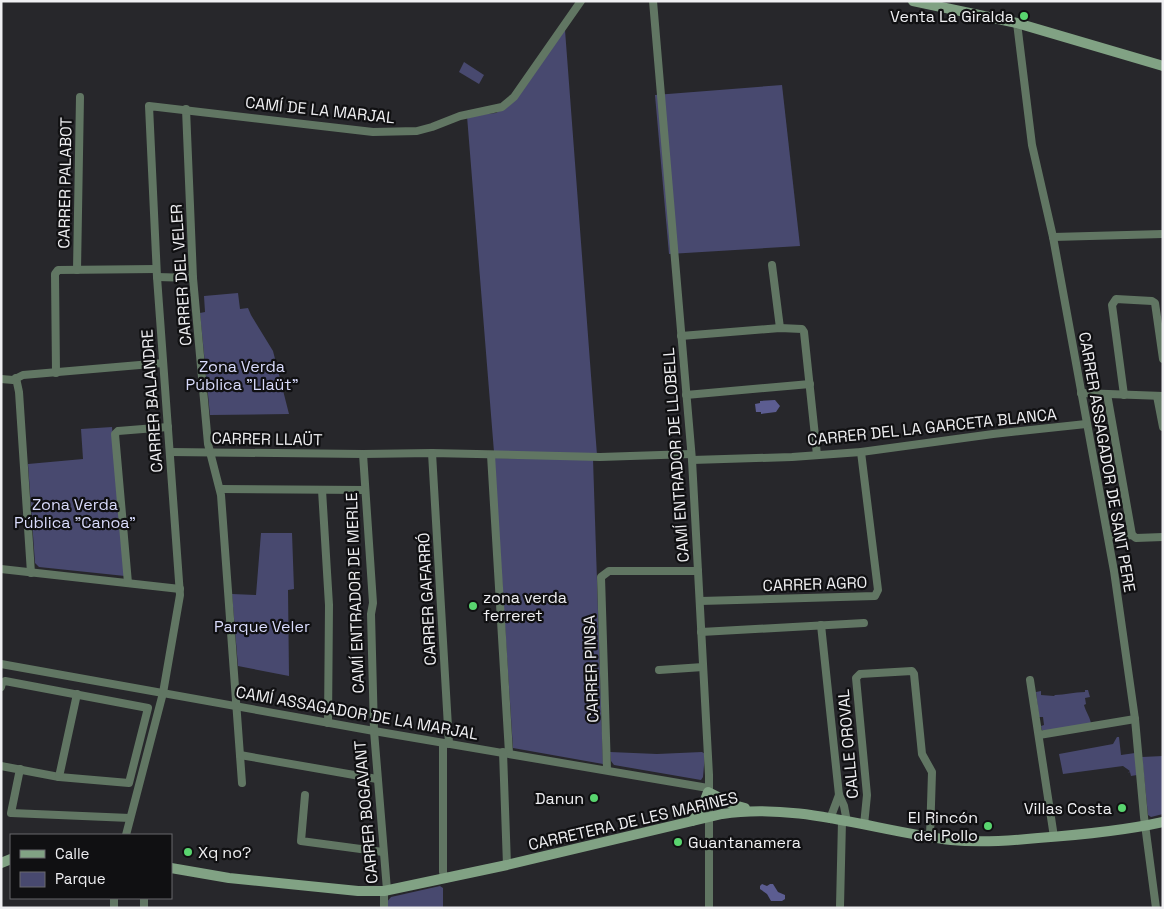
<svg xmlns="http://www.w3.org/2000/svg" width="1164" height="909" font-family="'Space Grotesk',sans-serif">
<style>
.green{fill:#48496f}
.water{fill:#5c5d91}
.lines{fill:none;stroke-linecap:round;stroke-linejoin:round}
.street{stroke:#617663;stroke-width:8}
.secondary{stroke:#81a284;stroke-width:10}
.poi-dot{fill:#59d56f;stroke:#101012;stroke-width:2}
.labels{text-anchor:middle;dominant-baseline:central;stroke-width:4.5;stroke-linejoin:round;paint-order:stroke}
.poi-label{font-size:16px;fill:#efeff2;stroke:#101012;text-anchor:end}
.street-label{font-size:16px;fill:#efeff2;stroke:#101012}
.park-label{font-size:16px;fill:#d9dbfc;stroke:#101012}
</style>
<rect width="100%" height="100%" fill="#27272b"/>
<g class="green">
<polygon points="565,30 597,455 494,452 467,116 496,113 510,105"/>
<polygon points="464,62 484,75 479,84 459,72"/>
<polygon points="782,85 800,246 669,254 655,95"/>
<polygon points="238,293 240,309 248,308 251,315 273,351 289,414 210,415 200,313 205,312 204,296"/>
<polygon points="112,427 125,576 39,567 35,563 28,464 83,459 81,429"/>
<polygon points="494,458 593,459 603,764 513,748"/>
<polygon points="261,533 292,533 294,589 288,590 289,676 238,666 232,594 256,595"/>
<path d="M 1085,690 L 1088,690 L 1090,697 L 1085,698 L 1086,704 L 1084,705 C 1086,712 1089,715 1091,723 L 1044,731 L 1042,730 L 1041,726 L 1044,725 L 1043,717 L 1039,717 L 1036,692 L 1041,691 L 1041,695 L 1054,696 L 1055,695 C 1065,695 1074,692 1085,692 Z"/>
<polygon points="1117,737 1119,737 1121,755 1135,753 1137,775 1131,776 1130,772 1128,773 1130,771 1123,766 1063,774 1059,754 1113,744"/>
<polygon points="610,752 657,754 702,752 705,754 703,777 701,780 614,765 611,761"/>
<polygon points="1163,756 1163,814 1151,817 1148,815 1142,757"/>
<polygon points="440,886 443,888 443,908 386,908 386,903 391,897"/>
</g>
<g class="water">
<polygon points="775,400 780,406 776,412 761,414 761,412 756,412 755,404 760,403 760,401"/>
<polygon points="762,884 767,886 770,884 773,884 778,892 785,895 785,899 782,901 771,901 767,894 760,889 760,886"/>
</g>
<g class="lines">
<g class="street">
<polyline points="653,1 692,460 709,775 709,908"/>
<polyline points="1017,23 1032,145 1053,237 1114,571 1135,719 1144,817 1156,908"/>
<polyline points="186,109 193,278 208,444 221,495 242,783"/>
<polyline points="1053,237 1163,234"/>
<polyline points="772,265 780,328"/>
<polyline points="77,270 80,97"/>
<polyline points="157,277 193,278"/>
<polyline points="681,336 780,328 802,329 804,332 817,455"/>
<polyline points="56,373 55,274 58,270 156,269"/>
<polyline points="16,378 19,392 31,573"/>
<polyline points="1,379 13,380 23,375 163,363"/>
<polyline points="1081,393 1163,396"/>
<polyline points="1107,394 1132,535"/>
<polyline points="686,395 810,384"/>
<polyline points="1124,395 1112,305 1116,299 1152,301 1155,303 1163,359"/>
<polyline points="1157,396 1163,427"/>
<polyline points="170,452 363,454 432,453 600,457 691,454"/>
<polyline points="432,453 449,744"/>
<polyline points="363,454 373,603 371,614 374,731 387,890"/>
<polyline points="491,455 509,753"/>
<polyline points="692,460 792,457 861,452 993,434 1086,424"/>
<polyline points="220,489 365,490"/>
<polyline points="322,490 329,605 328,723"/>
<polyline points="1108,536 1132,535 1136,538 1163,537"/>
<polyline points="1,569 180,589"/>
<polyline points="128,583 115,434 118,431 168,427"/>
<polyline points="700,601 875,596 878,590 861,452"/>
<polyline points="821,625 839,795 844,806 847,822"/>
<polyline points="701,632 864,623"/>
<polyline points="1,664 374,731 708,788"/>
<polyline points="659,670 703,667"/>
<polyline points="1030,680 1054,837"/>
<polyline points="1,687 2,683 5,681 148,708 129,783 59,777 1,766"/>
<polyline points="1039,735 1135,719"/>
<polyline points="443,743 443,872 445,879"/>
<polyline points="503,752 507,865"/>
<polyline points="240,755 377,779"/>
<polyline points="20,769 11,813 130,818"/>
<polyline points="607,770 601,577 609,571 698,571"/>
<polyline points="59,777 77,694"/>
<polyline points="305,795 301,841 383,852"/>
<polyline points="830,819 839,795"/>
<polyline points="864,825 867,795 856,678 860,674 912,671 914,674 922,754 932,772 930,837"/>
<polyline points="126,835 163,693 180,595 157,277 149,106 373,132 417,131 432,127 460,116 502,107 514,97 581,1"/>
<polyline points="144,898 144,908"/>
<polyline points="840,906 842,821"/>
<polyline points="114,908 114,898"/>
<polyline points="384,908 384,891"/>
</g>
<g class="secondary">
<polyline points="913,1 1017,23 1163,66"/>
<polyline points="692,821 701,811 708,792 734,805 745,808"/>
<polyline points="1,863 11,859"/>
<path d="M 171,868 L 229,878 L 358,891 L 384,891 L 507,865 L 722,814 C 797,802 876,831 951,840 C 980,843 1009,841 1038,838 C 1080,835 1122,831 1163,822"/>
</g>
</g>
<g class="poi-dot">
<circle cx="1024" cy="16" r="5"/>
<circle cx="473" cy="606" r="5"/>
<circle cx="594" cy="798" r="5"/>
<circle cx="1122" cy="808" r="5"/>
<circle cx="988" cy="826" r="5"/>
<circle cx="678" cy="842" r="5"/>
<circle cx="188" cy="852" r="5"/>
</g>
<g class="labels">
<g class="poi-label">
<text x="1014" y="16">Venta La Giralda</text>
<text x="483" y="597" text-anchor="start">zona verda<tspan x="483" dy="18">ferreret</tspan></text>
<text x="584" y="798">Danun</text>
<text x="1112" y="808">Villas Costa</text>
<text x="978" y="817">El Rincón<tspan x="978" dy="18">del Pollo</tspan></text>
<text x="688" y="842" text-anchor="start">Guantanamera</text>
<text x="198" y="852" text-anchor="start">Xq no?</text>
</g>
<g class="street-label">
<text transform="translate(320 110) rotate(6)">CAMÍ DE LA MARJAL</text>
<text transform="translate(65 183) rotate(-89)">CARRER PALABOT</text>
<text transform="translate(181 275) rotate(-94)">CARRER DEL VELER</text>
<text transform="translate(152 401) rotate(-94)">CARRER BALANDRE</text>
<text transform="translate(932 427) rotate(-6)">CARRER DEL LA GARCETA BLANCA</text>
<text transform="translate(267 439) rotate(1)">CARRER LLAÜT</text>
<text transform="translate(676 455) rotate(-94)">CAMÍ ENTRADOR DE LLOBELL</text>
<text transform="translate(1107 462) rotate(80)">CARRER ASSAGADOR DE SANT PERE</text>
<text transform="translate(815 584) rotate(-2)">CARRER AGRO</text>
<text transform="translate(355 593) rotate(-92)">CAMÍ ENTRADOR DE MERLE</text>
<text transform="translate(427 599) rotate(-93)">CARRER GAFARRÓ</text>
<text transform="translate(591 669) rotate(-92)">CARRER PINSA</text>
<text transform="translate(357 713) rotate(10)">CAMÍ ASSAGADOR DE LA MARJAL</text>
<text transform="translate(848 744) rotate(-95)">CALLE OROVAL</text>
<text transform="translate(366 812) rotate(-95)">CARRER BOGAVANT</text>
<text transform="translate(633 821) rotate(-13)">CARRETERA DE LES MARINES</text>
</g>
<g class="park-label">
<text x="242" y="366">Zona Verda<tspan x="242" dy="18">Pública "Llaüt"</tspan></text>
<text x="75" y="504">Zona Verda<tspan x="75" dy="18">Pública "Canoa"</tspan></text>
<text x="262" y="626">Parque Veler</text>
</g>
</g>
<rect width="1164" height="909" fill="none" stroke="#efeff2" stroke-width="5"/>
<rect x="10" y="834" width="162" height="65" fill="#101012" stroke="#69696c"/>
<rect x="20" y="850" width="25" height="8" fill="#81a284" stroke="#69696c"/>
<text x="55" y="859" font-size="15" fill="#efeff2">Calle</text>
<rect x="20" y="872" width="25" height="15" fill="#48496f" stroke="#69696c"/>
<text x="55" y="884" font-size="15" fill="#efeff2">Parque</text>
</svg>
